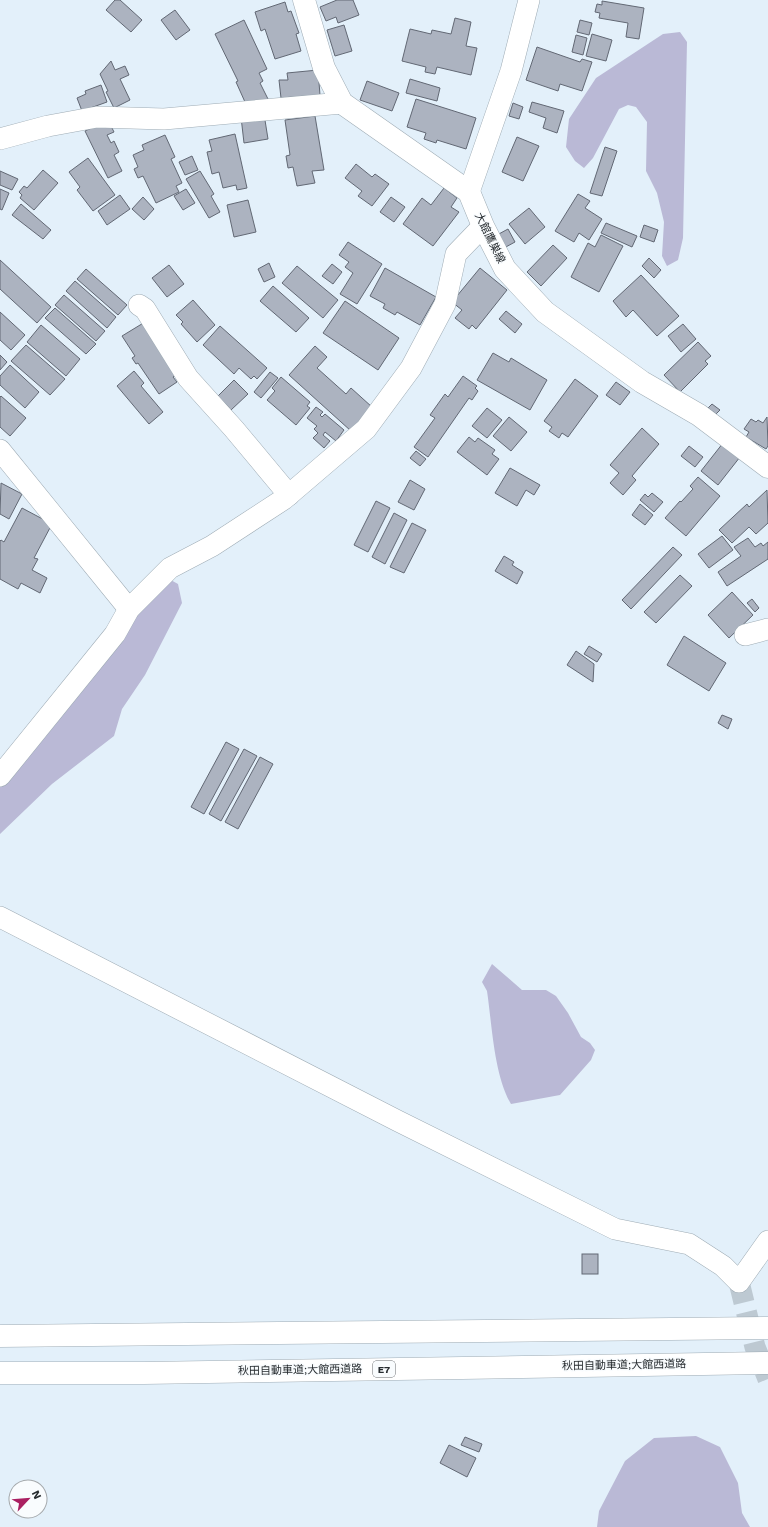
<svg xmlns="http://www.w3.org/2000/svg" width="768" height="1527" font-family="'Work Sans','Noto Sans JP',sans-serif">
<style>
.green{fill:#bab9d6}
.building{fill:#acb3c0;stroke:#626874}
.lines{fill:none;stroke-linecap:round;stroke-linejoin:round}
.street-tunnel{stroke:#bdc9d2;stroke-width:21;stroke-dasharray:21 10;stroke-linecap:butt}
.street-casing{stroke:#9facb5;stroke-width:22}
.secondary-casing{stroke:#9facb5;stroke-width:23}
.highway-casing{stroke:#9facb5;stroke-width:23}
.street{stroke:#fff;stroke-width:21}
.secondary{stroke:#fff;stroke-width:22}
.highway{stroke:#fff;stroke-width:22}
.labels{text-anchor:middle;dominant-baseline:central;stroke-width:3;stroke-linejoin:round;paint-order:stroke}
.shield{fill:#f9fcfe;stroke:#666a6e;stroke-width:1}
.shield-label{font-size:10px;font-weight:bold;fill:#272c30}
.street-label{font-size:11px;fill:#272c30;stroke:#f9fcfe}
</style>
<rect width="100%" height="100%" fill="#e3f0fa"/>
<g class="green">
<polygon points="680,32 687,42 683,238 678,260 667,266 662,256 664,222 657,193 646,171 647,122 636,107 628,105 619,109 593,158 584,168 575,161 566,147 569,119 596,78 663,34"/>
<polygon points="169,579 178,584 182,603 145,675 122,709 114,736 52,784 0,834 0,786 127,626"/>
<path d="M 492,964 L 522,990 L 546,990 L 556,996 L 568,1013 L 581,1037 L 590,1043 L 595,1050 L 591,1060 L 560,1095 L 511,1104 C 494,1075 492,1025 487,991 L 482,982 Z"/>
<polygon points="696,1436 720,1447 738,1483 742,1513 750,1527 597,1527 599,1511 625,1461 654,1438"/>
</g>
<g class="building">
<polygon points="115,0 120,0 142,20 131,32 106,10"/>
<polygon points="337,0 353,0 359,15 338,23 336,17 326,21 320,7"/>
<polygon points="602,1 644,8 639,39 626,37 628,23 599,18 600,13 595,12 597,4 602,5"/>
<polygon points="285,2 288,12 291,11 299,33 296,34 301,51 275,59 265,29 261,31 255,12"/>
<polygon points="175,10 190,30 176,40 161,20"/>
<polygon points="455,18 471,22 466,46 477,48 471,75 437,67 435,74 425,72 426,67 402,61 410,29 431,34 432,30 451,34"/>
<polygon points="244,20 267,69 259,73 263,81 260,83 269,101 245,102 236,82 238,81 215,34"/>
<polygon points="580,20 592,23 589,35 577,32"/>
<polygon points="344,25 352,51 335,56 327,30"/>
<polygon points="592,34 612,40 606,61 586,56"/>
<polygon points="576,35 587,38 583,55 572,52"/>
<polygon points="537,47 580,62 582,59 592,62 582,91 560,84 558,91 526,80"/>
<polygon points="111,61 115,70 125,66 129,75 120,79 130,100 114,108 106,92 108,91 100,74"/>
<polygon points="318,70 320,95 281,98 279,80 288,80 287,73"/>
<polygon points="410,79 440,88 437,101 406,93"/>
<polygon points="367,81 399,93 392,111 360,100"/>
<polygon points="101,85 107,102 82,111 77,98 86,94 85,91"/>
<polygon points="416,99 476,118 466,149 437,140 436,143 424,139 426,133 407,127"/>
<polygon points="532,102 564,111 557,133 543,128 546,118 529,112"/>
<polygon points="513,103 523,107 519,119 509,116"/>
<polygon points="264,114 268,139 244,143 241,117"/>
<polygon points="315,116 324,170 312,171 315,183 297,186 293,167 288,168 286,156 290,155 285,120"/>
<polygon points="108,120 114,132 107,135 111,143 114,141 119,152 114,155 122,171 108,178 85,131"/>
<polygon points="235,134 247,188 237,190 236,185 223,188 219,172 212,174 207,152 212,151 209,140"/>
<polygon points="165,135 175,157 171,159 182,183 176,186 179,192 156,203 143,176 138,178 134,169 138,167 133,155 144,150 142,145"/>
<polygon points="517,137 539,146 523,181 502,172"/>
<polygon points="605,147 617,151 602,196 590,193"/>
<polygon points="192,156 198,170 185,175 179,162"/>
<polygon points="88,158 115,195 93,211 77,190 80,187 69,172"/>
<polygon points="356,164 372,177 375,174 389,184 372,206 358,196 362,191 345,178"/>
<polygon points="43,170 58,183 34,210 20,198 22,195 19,192 24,186 27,188"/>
<polygon points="0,171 18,179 12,190 0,185"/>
<polygon points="200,171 214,194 211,196 220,212 209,218 186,179"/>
<polygon points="444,188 457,198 451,207 459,212 433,246 403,224 422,198 431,205"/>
<polygon points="0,189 9,193 2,210 0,209"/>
<polygon points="186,189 195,203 183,210 174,196"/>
<polygon points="578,194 590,201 585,208 602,219 589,240 579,233 574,242 555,231"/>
<polygon points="120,195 130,209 107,225 98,211"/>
<polygon points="143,197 154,209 144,220 132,209"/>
<polygon points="391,197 405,207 394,222 380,212"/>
<polygon points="248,200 256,232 234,237 227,205"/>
<polygon points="21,204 51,230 43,239 12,215"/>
<polygon points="529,208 545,227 525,244 509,224"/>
<polygon points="606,223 637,236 632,247 601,233"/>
<polygon points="644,225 658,230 654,242 640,237"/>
<polygon points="508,229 515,242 504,248 497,235"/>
<polygon points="601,235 623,246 599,292 571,277 588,243 595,247"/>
<polygon points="348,242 382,264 357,304 340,294 353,273 345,267 349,262 339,255"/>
<polygon points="553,245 567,258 541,286 527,272"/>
<polygon points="649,258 661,270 654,278 642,266"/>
<polygon points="0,260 51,307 37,323 0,289"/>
<polygon points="269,263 275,277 264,282 258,269"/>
<polygon points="332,264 342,272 333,284 322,276"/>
<polygon points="169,265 184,284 167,297 152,278"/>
<polygon points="297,266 338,300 323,318 282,283"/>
<polygon points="385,268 436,297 420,325 397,312 395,315 383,308 385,304 370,296"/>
<polygon points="480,268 507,290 476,329 472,325 469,329 455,318 462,310 452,302"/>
<polygon points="86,269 127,305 118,315 77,279"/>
<polygon points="641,275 679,316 657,336 633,310 626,317 613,301"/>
<polygon points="75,281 116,317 107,328 66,291"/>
<polygon points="273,286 309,318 296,332 260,301"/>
<polygon points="64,295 105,331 96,341 55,305"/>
<polygon points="193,300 215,325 197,342 181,324 183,322 176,315"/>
<polygon points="345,301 399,338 378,370 323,333"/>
<polygon points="55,308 96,344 86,354 45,318"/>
<polygon points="506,311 522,324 515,333 499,319"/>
<polygon points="0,312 25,335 11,350 0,340"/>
<polygon points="145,322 179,373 173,377 177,382 159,394 138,363 136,364 132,358 135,356 122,336"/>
<polygon points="683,324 696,339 681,352 668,336"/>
<polygon points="41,325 80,359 66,376 27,342"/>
<polygon points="220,326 267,368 257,379 254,376 251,379 239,368 234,374 203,345"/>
<polygon points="698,342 711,356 705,361 708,364 680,392 664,375"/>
<polygon points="26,345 65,379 50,395 11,361"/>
<polygon points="315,346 327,357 317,368 346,394 351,388 372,407 351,431 289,375"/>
<polygon points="493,353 509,362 511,358 547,380 530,410 477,380"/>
<polygon points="0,355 7,362 0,370"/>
<polygon points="10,365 39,392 25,408 0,385 0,376"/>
<polygon points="134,371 144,383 141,386 163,412 149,424 117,386"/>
<polygon points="270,372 278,378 261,398 254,392"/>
<polygon points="463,376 477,386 475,388 478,391 472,400 469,398 428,457 414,447 435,418 430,415 445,394 448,397"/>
<polygon points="281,377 310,402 307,406 310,408 296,425 267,400 275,391 272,388"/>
<polygon points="575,379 598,396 568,437 562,433 559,438 549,431 552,427 544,421"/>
<polygon points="234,380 248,394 231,410 218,396"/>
<polygon points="616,382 630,392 620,405 606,395"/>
<polygon points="1,396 26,418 10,436 0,427 0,397"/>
<polygon points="712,404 720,410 716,414 708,408"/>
<polygon points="316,407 323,412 320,415 322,417 325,414 344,430 336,441 325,432 323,435 330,441 324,448 313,438 318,433 314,429 317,426 307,418"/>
<polygon points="487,408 502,420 487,438 472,426"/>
<polygon points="509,417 527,432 511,451 493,436"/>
<polygon points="767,417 768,446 766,449 746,437 749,432 744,429 751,419 756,422 758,420 763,423"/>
<polygon points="642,428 659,444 632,476 636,480 623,495 610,483 619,473 610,465"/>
<polygon points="469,437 475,442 478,438 495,450 492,454 499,459 487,475 457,452"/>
<polygon points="723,443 740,457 718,485 701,471"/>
<polygon points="689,446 703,457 695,467 681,456"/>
<polygon points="416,451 426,459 420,466 410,458"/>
<polygon points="510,468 540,485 534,495 526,490 517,506 495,493"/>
<polygon points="698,477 720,496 686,536 665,518 680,501 681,502 693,489 690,486"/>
<polygon points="410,480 425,489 414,510 398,502"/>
<polygon points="1,483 22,494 9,519 0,514"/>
<polygon points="767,490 768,523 756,534 749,527 732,543 719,530 747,504 749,507"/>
<polygon points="652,493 663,502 654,512 640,500 645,494 648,497"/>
<polygon points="376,501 390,508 368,552 354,545"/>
<polygon points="640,504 653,515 645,525 632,515"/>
<polygon points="22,508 52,524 34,558 38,559 32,570 47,578 40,593 21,583 18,589 0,579 0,541 1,540 4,542"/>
<polygon points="394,513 407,520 385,564 372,557"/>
<polygon points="412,523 426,530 404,573 390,567"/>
<polygon points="722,536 733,550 709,568 698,554"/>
<polygon points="748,538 755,547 761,543 763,546 768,542 768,559 727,586 718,572 741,556 734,547"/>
<polygon points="673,547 682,555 631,609 622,600"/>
<polygon points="504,556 514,562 512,565 523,572 517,584 495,571"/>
<polygon points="680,575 692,586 656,623 644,612"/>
<polygon points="732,592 753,615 729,638 708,615"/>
<polygon points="752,599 759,608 755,612 747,603"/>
<polygon points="684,636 726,663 709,691 667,665"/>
<polygon points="589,646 602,654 597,662 584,654"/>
<polygon points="576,651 594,664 593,682 567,665"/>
<polygon points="722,715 732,719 728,729 718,723"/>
<polygon points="226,742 239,749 204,814 191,807"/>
<polygon points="244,749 257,756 221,821 209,814"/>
<polygon points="260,757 273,764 238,829 225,822"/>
<rect x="582" y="1254" width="16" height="20"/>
<polygon points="465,1437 482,1444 479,1452 461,1445"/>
<polygon points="449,1445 476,1458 467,1477 440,1463"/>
</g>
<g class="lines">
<polyline class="street-tunnel" points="739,1282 755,1347 768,1379"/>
<g class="street-casing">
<g id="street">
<polyline points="0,139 48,126 97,117 164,119 342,103"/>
<polyline points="469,192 511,71 529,0"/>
<polyline points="139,305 145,309 188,378 234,429 289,495"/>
<polyline points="0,450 129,609"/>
<polyline points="745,635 768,629"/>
<polyline points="0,776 115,634 129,609 170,568 212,546 284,499 366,429 411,368 445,304 456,254 483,226"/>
<polyline points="0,917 398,1121 615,1229 689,1244 723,1266 739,1282 768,1241"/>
</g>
</g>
<g class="secondary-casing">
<polyline id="secondary" points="304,0 324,68 342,103 469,192 483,226 505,269 545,312 642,382 699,415 768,467"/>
</g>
<g class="highway-casing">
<g id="highway">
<polyline points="0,1336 768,1328"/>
<polyline points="0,1373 144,1373 768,1363"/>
</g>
</g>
<use href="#street" class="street"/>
<use href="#secondary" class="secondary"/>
<use href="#highway" class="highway"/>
</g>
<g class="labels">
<rect class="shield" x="373" y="1361" width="22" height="16" rx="3"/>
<g class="shield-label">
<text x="384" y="1369">E7</text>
</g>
<g class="street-label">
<text transform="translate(490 238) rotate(64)">大館鷹巣線</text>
<text transform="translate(624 1365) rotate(-1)">秋田自動車道;大館西道路</text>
<text transform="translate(300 1370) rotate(-1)">秋田自動車道;大館西道路</text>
</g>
</g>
<g transform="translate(28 1499) rotate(64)"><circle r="19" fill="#f9fcfe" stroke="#a5a9ac"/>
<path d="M0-3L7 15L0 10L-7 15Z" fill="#aa2062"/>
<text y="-6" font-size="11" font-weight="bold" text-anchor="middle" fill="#272c30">N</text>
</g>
</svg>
